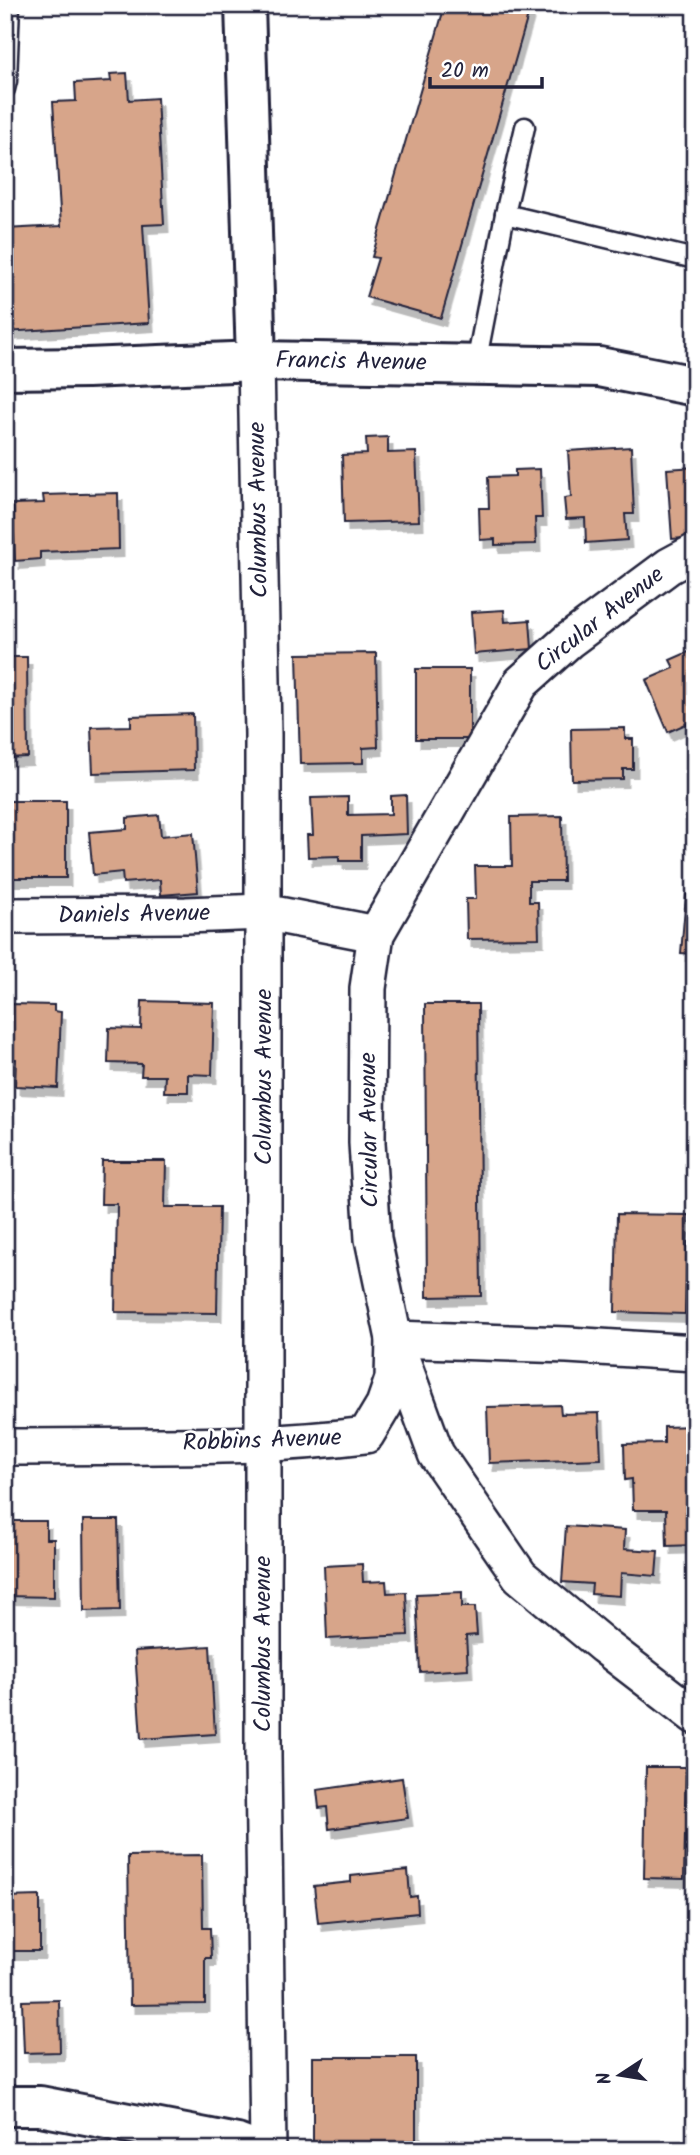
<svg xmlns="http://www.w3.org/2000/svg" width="700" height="2155" font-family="Kalam,sans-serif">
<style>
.building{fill:#d7a58a;stroke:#22223b;stroke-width:2;filter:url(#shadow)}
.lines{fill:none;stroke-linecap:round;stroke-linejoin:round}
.service-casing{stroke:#22223b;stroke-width:23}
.minor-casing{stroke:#22223b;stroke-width:40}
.tertiary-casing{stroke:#22223b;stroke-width:44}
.service{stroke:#fff;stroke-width:18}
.minor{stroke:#fff;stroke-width:35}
.tertiary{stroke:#fff;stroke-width:38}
.labels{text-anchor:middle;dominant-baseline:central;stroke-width:5;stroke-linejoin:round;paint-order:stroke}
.street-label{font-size:24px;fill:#22223b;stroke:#fff}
</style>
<defs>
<filter id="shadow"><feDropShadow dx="4.5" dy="8" stdDeviation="0" flood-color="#0004"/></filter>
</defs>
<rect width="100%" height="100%" fill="#fff"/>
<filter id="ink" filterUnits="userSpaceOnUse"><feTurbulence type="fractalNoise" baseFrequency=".0143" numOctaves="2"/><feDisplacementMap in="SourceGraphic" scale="14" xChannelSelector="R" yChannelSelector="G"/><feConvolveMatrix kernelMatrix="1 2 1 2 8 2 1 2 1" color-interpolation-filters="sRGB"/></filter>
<g filter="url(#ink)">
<g class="building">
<polygon points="445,5 531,5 441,318 366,297 378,258 372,257"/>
<polygon points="127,73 129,100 157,98 164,224 143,225 149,323 5,332 5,229 61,226 53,102 76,101 75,83 111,81 110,74"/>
<polygon points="388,437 388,453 416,452 419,521 344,523 342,455 367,454 366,438"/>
<polygon points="631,447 634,514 625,514 627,540 586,543 585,518 566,519 564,498 571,497 568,451"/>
<polygon points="695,467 695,537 672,539 667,469"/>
<polygon points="540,469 542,518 535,518 536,544 495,545 495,539 480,540 479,508 489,508 488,477 515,476 515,470"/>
<polygon points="118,493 119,549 40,552 40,559 15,561 13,504 44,503 43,495"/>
<polygon points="504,610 505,622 530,620 532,649 474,654 471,612"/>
<polygon points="695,649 695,720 668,732 646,680 674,668 670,660"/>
<polygon points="376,653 378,747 363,748 363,763 300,764 297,654"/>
<polygon points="5,657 27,657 28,757 5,758"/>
<rect x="416" y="669" width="54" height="70"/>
<polygon points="193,714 194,770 93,773 91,727 131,726 131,716"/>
<polygon points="625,728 625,739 633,739 633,769 623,769 623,779 572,780 571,729"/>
<polygon points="406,795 407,834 361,836 361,861 339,861 339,856 308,857 307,835 313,835 311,798 348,797 348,815 391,814 391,796"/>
<rect x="5" y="801" width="61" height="77"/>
<polygon points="159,815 161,836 193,833 198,892 161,895 160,880 123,883 122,872 93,875 89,832 127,829 127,818"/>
<polygon points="562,816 563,881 529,881 529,902 538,902 539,938 467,939 466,899 476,899 475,866 512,866 511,817"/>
<polygon points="686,895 695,896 695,954 681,953"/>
<polygon points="142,1001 214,1003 212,1075 188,1074 188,1092 164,1092 165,1076 141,1076 142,1064 108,1063 109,1028 141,1029"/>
<polygon points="12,1004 54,1005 54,1011 61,1012 58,1088 15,1086 16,1059 10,1059"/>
<polygon points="425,1004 478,1004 481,1296 427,1297"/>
<polygon points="695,1076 695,1126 688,1125"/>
<polygon points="102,1161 166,1161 165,1207 219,1207 217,1313 115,1312 117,1204 101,1204"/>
<polygon points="617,1214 688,1215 685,1314 615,1312"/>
<polygon points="560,1405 561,1414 599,1413 601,1459 489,1463 487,1407"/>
<polygon points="695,1426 695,1545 667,1546 666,1510 633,1510 632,1479 625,1480 624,1444 664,1443 664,1427"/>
<polygon points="83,1520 118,1520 120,1610 84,1611"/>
<polygon points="11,1521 46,1521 46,1539 54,1539 54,1597 5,1596 5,1533 11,1533"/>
<polygon points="566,1526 625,1530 624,1549 658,1551 656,1576 621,1573 620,1596 591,1594 592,1584 562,1582"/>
<polygon points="362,1564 363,1582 386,1581 387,1593 406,1592 408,1635 327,1639 324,1566"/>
<polygon points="462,1592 462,1607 475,1607 477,1635 466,1636 468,1669 420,1672 416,1594"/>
<polygon points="210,1646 215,1734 141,1739 135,1651"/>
<polygon points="646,1767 686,1767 685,1804 693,1804 692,1835 685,1835 684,1879 644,1878"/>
<polygon points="402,1778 408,1818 329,1829 327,1807 319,1808 317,1790"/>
<polygon points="202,1855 203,1928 210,1928 211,1958 205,1958 205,2004 130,2005 128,1856"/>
<polygon points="408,1870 410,1897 417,1896 418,1913 318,1923 314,1886 351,1882 351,1876"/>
<polygon points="40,1896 40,1951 5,1951 5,1897"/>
<polygon points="59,2000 60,2052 24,2053 22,2001"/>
<rect x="313" y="2057" width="103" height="93"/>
</g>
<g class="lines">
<g class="service-casing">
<g id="service">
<polyline points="5,89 7,81 10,5"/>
<polyline points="505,214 525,127"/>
<polyline points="476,364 505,214 695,259"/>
</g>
</g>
<g class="minor-casing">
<g id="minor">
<polyline points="256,361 263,734 263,1757 268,2150"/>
<polyline points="695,552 669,566 568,641 521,683 376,934 368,988 367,1143 373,1239 394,1339 436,1454 520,1576 604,1646 695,1716"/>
<polyline points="5,916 186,915 263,912 376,934"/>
<path d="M 5,1447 C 125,1445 247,1450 366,1435 L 384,1405 L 393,1379 L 394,1339 L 568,1345 L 695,1353"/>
</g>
</g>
<g class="tertiary-casing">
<g id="tertiary">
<polyline points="245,5 256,361"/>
<polyline points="5,369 87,368 256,361 599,367 695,386"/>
<polyline points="5,2106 40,2106 237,2144 253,2150"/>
</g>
</g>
<use href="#service" class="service"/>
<use href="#minor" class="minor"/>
<use href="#tertiary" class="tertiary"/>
</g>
</g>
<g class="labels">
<g class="street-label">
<text transform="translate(351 362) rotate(1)">Francis Avenue</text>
<text transform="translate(259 510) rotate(-91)">Columbus Avenue</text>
<text transform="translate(600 620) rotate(-38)">Circular Avenue</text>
<text transform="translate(134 915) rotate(-1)">Daniels Avenue</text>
<text transform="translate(264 1077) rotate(-90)">Columbus Avenue</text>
<text transform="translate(370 1130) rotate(-91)">Circular Avenue</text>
<text transform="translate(262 1441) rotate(-2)">Robbins Avenue</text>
<text transform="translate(263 1644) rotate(-90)">Columbus Avenue</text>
</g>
</g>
<rect width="700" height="2155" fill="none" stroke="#fff" stroke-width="28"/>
<rect x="14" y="14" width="672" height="2127" fill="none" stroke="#22223b" stroke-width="2.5" filter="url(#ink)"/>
<g transform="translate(620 2075) rotate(258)" stroke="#ffffff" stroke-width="5" paint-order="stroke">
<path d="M0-5L12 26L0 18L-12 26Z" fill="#22223b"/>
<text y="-10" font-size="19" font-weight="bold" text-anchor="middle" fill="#22223b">N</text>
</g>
<path d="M430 77v10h112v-10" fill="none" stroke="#22223b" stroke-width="3.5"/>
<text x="441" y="77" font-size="21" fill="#22223b" stroke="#ffffff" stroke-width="5" paint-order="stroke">20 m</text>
</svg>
